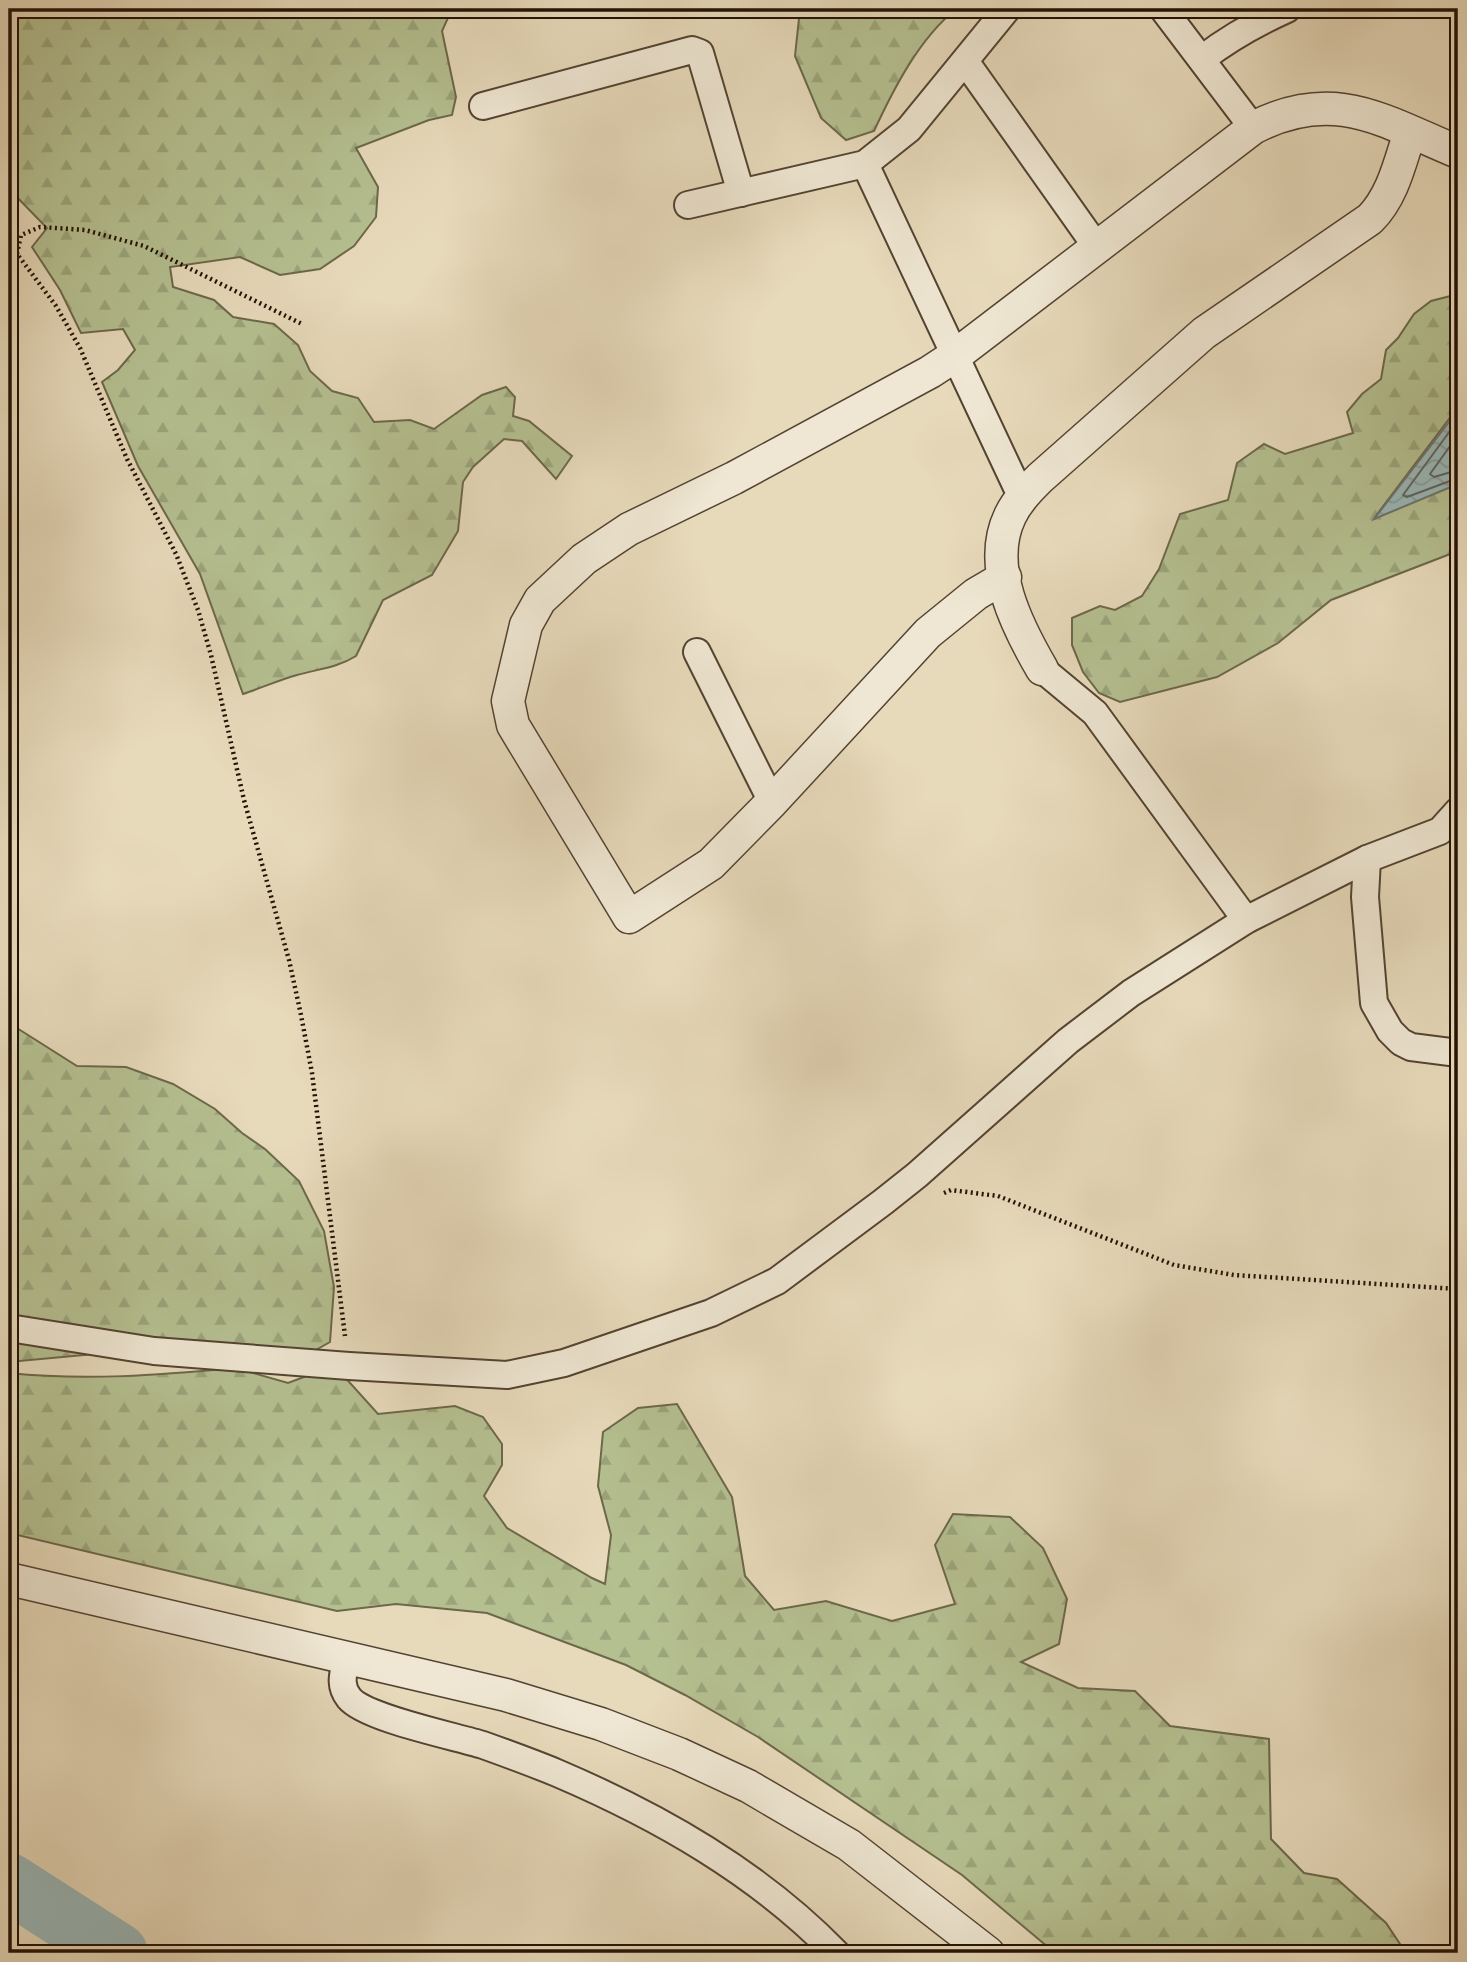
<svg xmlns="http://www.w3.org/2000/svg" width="1467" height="1962" font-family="'Libre Caslon Text',serif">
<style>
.forest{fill:url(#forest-firs);stroke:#6c684a;stroke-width:2}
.water{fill:url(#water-waves);stroke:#6a7571;stroke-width:2}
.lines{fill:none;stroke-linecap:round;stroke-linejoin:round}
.shore{stroke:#5e645e;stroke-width:2}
.river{stroke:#9ab8b9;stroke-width:60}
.minor-casing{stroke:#544332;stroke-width:30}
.tertiary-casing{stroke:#544332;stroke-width:35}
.path{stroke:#231104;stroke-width:4.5;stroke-dasharray:2 3.5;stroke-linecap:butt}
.minor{stroke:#efe7d3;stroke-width:26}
.tertiary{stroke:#efe7d3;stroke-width:32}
</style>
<defs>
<pattern id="forest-firs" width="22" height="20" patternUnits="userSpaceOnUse" patternTransform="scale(1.75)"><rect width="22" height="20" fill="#b5c091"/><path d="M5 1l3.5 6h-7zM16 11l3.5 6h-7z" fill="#9ba47b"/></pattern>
<pattern id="water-waves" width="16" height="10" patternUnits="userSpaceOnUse" patternTransform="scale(1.75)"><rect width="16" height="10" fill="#9ab8b9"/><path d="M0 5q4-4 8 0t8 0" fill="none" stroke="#849d9d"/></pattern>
</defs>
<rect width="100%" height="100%" fill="#e7dabb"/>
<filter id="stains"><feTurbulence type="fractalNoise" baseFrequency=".00286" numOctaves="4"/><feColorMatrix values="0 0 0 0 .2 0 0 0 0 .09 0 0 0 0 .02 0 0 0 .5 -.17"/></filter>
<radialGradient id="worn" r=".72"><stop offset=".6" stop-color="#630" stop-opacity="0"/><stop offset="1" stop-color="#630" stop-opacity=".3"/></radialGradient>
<g class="forest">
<path d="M 9,9 L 452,9 L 442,31 L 456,97 L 452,115 L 429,120 L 356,148 L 378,187 L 376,217 L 354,246 L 320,269 L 280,275 L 240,257 L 170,267 L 173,287 L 214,300 L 233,317 L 274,324 L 298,345 L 310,371 L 332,391 L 358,398 L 374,422 L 410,420 L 434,429 L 482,395 L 506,387 L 515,397 L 513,416 L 529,421 L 572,456 L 556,479 L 522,441 L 504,439 L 473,467 L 463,482 L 458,531 L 432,575 L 383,600 L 356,656 C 337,668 318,669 297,675 C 279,680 261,688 243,694 L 200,574 L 138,466 L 102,382 L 118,370 L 135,350 L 123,329 L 81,333 L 60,290 L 32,247 L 47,228 L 9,189 Z"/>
<path d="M 800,9 L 956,9 C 919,39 894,88 874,131 L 846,140 L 821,118 L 795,56 Z"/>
<polygon points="1458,294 1458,407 1375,517 1458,458 1458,551 1331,600 1278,643 1217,677 1120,702 1099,693 1083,672 1072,645 1072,618 1100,606 1115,610 1142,596 1159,569 1180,514 1228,500 1237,463 1264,444 1285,454 1353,433 1347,412 1362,394 1381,379 1386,350 1398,338 1414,314 1431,301"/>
<polygon points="9,1023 77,1066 126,1067 173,1084 215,1109 242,1133 265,1149 299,1181 324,1231 334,1287 330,1342 291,1364 95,1354 9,1362"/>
<path d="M 236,1368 L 288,1383 L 312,1374 L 342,1374 L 378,1414 L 455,1406 L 483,1417 L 502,1444 L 502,1465 L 484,1496 L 507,1528 L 592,1578 L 605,1584 L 611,1535 L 598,1486 L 603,1432 L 638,1408 L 677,1404 L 732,1497 L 745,1576 L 774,1610 L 826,1601 L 892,1621 L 955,1604 L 935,1545 L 953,1514 L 1010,1517 L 1043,1548 L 1067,1599 L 1059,1644 L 1021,1662 L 1078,1688 L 1135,1691 L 1170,1726 L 1269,1739 L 1271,1839 L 1304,1873 L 1337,1879 L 1386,1923 L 1406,1953 L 1055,1953 L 962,1875 L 758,1737 L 685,1695 L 626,1665 L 487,1613 L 396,1604 L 337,1611 L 9,1533 L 9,1373 C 85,1381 160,1375 236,1368 Z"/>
</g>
<polygon class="water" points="1458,407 1458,484 1374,519 1449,422"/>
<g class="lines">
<g class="shore">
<polyline points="1458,420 1403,495 1407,497 1458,478"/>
<polyline points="1458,435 1430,474 1434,477 1458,470"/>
</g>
<polyline class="river" points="9,1883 118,1953"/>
<g class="minor-casing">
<g id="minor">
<polyline points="1163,9 1253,128"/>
<path d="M 1202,59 C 1229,38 1256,23 1287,9"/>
<polyline points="965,61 1096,246"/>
<polyline points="483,106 692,50 700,53 741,193"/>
<polyline points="865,164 1022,498"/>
<polyline points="688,205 865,164 909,129 1007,9"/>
<polyline points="697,652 772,802"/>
<polyline points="1042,669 1095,713 1246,920"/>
<polyline points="1367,859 1365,897 1374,1003 1390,1031 1401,1042 1411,1047 1458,1053"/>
<polyline points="9,1328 154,1351 349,1366 507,1375 564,1363 711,1313 777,1281 883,1202 917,1175 1068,1041 1131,993 1246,920 1367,859 1440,831 1458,811"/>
<path d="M 347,1657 C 344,1672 338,1684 349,1698 C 365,1718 454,1736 483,1745 C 508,1754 533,1763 557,1773 C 660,1817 758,1873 836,1953"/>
</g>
</g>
<g class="tertiary-casing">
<g id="tertiary">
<path d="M 1005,577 L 976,594 L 928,633 L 772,802 L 711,864 L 629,917 L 513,725 L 508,701 L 526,625 L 540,600 L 584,559 L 629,529 L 734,478 L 930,372 L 956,355 L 1253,128 C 1334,86 1383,121 1458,152"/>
<path d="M 1042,669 C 1017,626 986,566 1010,516 C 1017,501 1029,489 1040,478 L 1204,333 L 1370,219 C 1393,196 1400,162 1410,132"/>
<polyline points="9,1579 506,1695 601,1724 679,1754 748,1786 849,1845 988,1953"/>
</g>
</g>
<g class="path">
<polyline points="9,243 56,306 80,348 127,459 176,554 198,610 211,655 244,800 289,960 301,1015 312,1073 345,1336"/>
<polyline points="17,254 21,235 40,227 85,230 144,246 302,324"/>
<polyline points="944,1193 951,1190 998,1196 1174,1265 1234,1275 1458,1289"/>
</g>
<use href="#minor" class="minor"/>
<use href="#tertiary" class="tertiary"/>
</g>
<rect width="1467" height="1962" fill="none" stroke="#e7dabb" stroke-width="35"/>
<rect x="10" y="10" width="1446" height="1941" fill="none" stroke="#231104" stroke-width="3.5"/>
<rect x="18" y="18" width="1432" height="1927" fill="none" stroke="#231104" stroke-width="2"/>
<rect width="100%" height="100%" filter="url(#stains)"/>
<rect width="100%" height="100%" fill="url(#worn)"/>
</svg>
